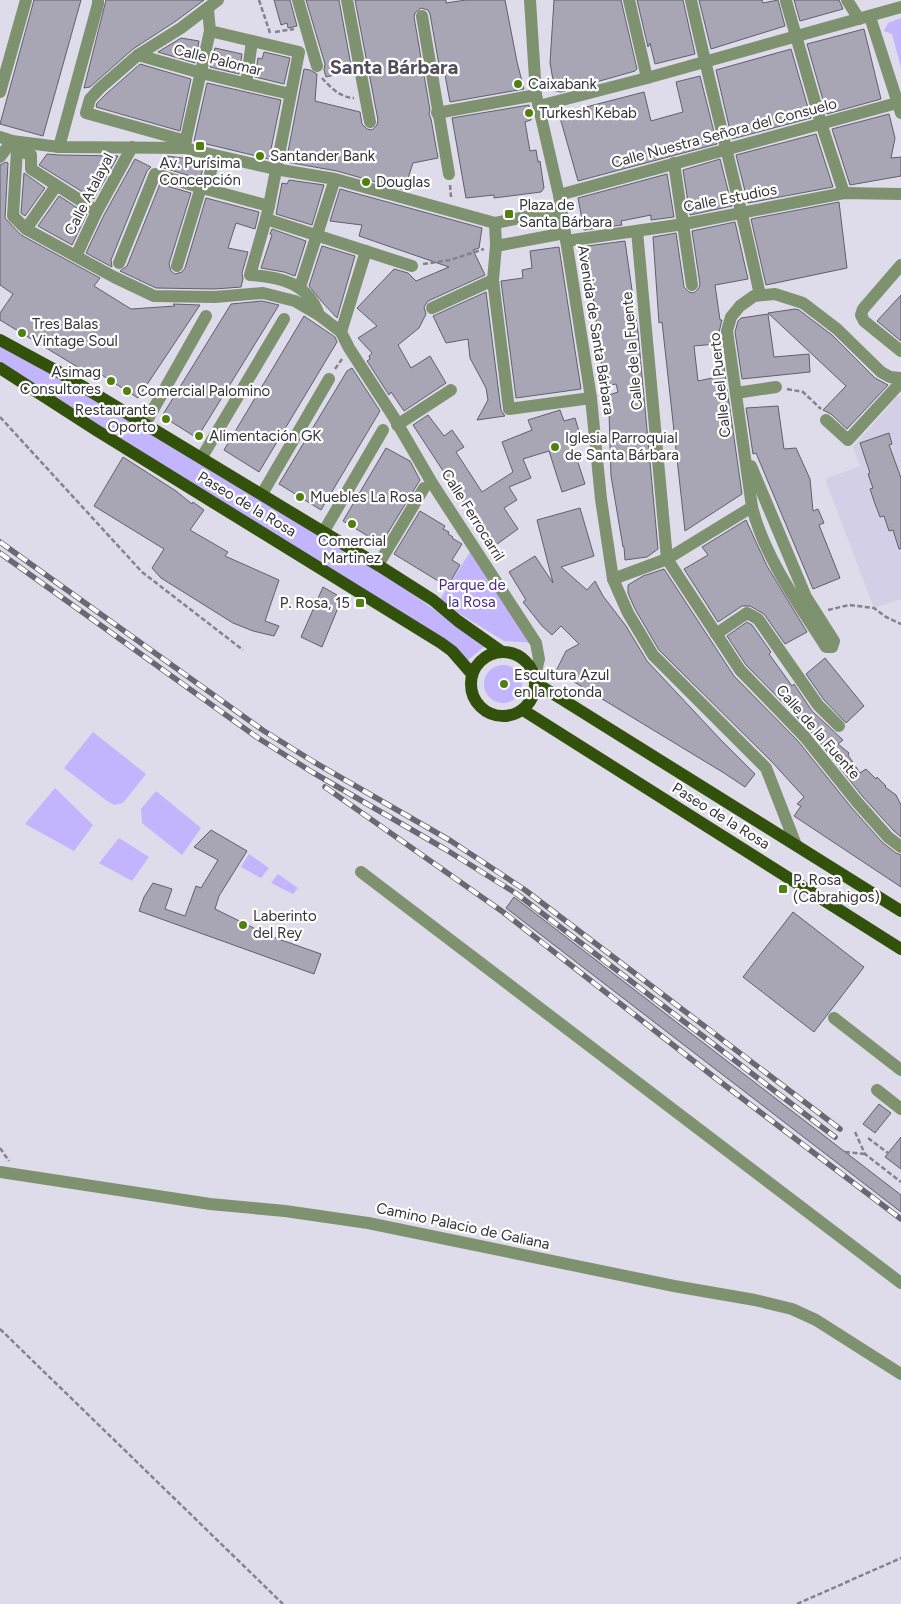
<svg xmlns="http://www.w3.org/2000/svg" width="901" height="1604" font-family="Figtree,sans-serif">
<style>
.built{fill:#d3cfe6}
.green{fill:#c2b5fd}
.building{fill:#a8a6b5;stroke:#615f6c;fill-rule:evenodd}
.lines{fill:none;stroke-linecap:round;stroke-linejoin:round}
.path{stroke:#84828d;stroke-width:2.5;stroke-dasharray:5 2.5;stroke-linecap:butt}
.minor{stroke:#7f9270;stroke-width:12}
.major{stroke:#32520b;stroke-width:12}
.rail-casing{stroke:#6a6871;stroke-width:5.5}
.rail{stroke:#fff;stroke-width:4;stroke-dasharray:11;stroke-linecap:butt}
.poi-dot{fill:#508010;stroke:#fff;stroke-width:2}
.labels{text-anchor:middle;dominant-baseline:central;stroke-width:4.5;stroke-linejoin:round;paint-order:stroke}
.street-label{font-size:15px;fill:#343339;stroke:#fff}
.poi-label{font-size:15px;fill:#343339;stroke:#fff;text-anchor:start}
.park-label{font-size:15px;fill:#492a8a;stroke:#fff}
.district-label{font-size:20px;font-weight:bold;fill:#504e5b;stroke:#fff}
</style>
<rect width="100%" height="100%" fill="#dedceb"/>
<polygon class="built" points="898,396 901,396 901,478 889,445 892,443 889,434 870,473 868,474 873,488 870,489 880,517 884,516 889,531 893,530 901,554 901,599 874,608 825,479 860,466 853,447"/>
<g class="green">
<polygon points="901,18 901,68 892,34 884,31 888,23"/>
<polygon points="0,346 80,391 376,568 485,646 467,661 98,429 0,361"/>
<polygon points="470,552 536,643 504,641 439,601"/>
<circle cx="503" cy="684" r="19"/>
<polygon points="93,732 146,774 123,803 114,805 107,801 64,768"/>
<polygon points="55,788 93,825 74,851 25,824"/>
<polygon points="156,791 201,828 182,855 142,823 141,809"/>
<polygon points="119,838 149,857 132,881 99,863"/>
<polygon points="249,854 269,868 261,878 241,867"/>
<polygon points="278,874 298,888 293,894 271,883"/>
</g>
<g class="building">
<polygon points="34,0 81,0 43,136 0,124"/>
<polygon points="106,0 204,0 176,21 133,49 90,87 84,88"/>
<polygon points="274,0 290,0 297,26 288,28 287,23 281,25"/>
<polygon points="306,0 339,0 352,71 326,77 324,70 325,64"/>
<polygon points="355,0 446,0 446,3 466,0 505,0 517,62 524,89 450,102 445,75 441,76 430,14 428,10 421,8 415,13 414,17 430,110 429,114 431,119 438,158 413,163 404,190 337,171 286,162 304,69 310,70 317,74 315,101 360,112 362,124 367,129 372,130 377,125 378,120"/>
<polygon points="554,0 621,0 637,69 635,71 561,92 555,91 550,63"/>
<polygon points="637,0 683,0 695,54 655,64 650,43 648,47"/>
<polygon points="699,0 762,0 763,3 778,0 785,26 711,49"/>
<polygon points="794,0 839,0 843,9 800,21"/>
<polygon points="864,29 881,99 827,114 807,44"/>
<polygon points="181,38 199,41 195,63 158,52"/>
<polygon points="215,48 242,54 239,74 210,67"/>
<polygon points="791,49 811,118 732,139 716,70"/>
<polygon points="264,52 290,58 284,84 255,77 258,58 262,59"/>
<polygon points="140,64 191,79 180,131 96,107 97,103 106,94"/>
<polygon points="700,76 717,144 578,181 559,114 644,92 651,121 683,112 676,82"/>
<polygon points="207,83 281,100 269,159 194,141"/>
<polygon points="529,105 531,120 525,122 530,151 536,150 538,162 540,161 544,188 541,192 494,198 494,195 466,198 452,118"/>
<polygon points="889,114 895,138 891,158 901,157 901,176 850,185 832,129"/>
<polygon points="816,134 833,187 748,203 736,155"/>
<polygon points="47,154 59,155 118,156 94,199 39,165"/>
<polygon points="167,156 205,161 200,179 164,168"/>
<polygon points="135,159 151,167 147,171 111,260 112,267 86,253 104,215"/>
<polygon points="720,159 732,206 690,215 683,170"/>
<polygon points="6,162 8,163 5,218 21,235 100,278 94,286 131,309 175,306 173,304 200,305 138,398 97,372 94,377 0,320 0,313 13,294 0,285 0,165"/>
<polygon points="24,173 45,188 25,216 21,213"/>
<polygon points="667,174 674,217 651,220 651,215 621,221 622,225 584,230 578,198"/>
<polygon points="289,180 324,185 312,225 276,214 282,183 287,184"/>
<polygon points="160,184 191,193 169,264 171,271 175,274 182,272 185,268 206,198 259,212 255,229 236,223 228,248 248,252 242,273 243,279 241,287 215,289 156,288 120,271 127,266"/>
<polygon points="340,189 482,228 479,248 473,250 485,275 428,301 424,307 426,314 419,328 398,345 411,368 430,356 446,383 404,411 391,392 389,395 367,361 370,359 369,356 372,353 358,338 377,326 357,308 394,269 408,273 416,281 449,267 359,236 362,225 330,221"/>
<polygon points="59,196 87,214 72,245 38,226"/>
<polygon points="839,202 847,268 766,285 751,219"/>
<path d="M 735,222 L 748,279 L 715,285 L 720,320 L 722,320 L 719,332 L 742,494 L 685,531 L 662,322 L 659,323 L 653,237 L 676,233 L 684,287 L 689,292 L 694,293 L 699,288 L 700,284 L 692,231 ZM 716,344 L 721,376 L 698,381 L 694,346 Z"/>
<polygon points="272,229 306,241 295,276 284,272 261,268 272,235 270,234"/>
<polygon points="625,241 638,332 658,549 647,557 625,560 624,547 623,547 611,476 609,412 606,396 618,392 616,384 604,386 587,246"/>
<polygon points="322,246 355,256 337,318 323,303 309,286"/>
<polygon points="559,247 581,389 516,398 501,281 523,278 522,270 532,268 530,251"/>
<polygon points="486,292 501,410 505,416 477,420 488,400 486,388 470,358 468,339 446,343 433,316"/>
<polygon points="901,295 901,341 877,321"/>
<polygon points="262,301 279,305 197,438 162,416 231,304"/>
<polygon points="795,309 799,310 832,335 875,378 888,385 847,429 831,414 823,410 846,386 768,313"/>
<polygon points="768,314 774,357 809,354 810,372 742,379 735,332 738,321 741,318"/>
<polygon points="304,316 335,337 337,342 259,472 224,450"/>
<polygon points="352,368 380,411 321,510 279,484 347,371"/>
<polygon points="778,406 784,449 796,448 810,479 813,511 818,509 824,523 819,525 840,578 813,589 756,453 753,454 746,408"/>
<polygon points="560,410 564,421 575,418 582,441 572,444 585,484 562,492 549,451 523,459 531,478 509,487 517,500 504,508 518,529 493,547 413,425 428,415 444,436 452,430 464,447 456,452 482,492 513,472 502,442 532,430 528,420"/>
<polygon points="889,433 892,444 889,445 901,478 901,549 899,549 893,530 889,531 884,516 880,517 874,501 870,489 873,488 868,474 870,473 860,443"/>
<polygon points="386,448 410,461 420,480 381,544 343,521"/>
<polygon points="123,457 176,491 192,504 193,502 204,510 190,530 228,552 225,556 279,580 265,621 279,626 274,636 253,631 233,623 161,578 152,568 164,549 94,506"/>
<polygon points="580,508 594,556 561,567 587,590 595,581 603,596 626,626 647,661 720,739 755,774 745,787 724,773 556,671 566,651 579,644 561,626 552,635 542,626 523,602 526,600 509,572 535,556 553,583 537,520"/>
<polygon points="420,511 445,526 443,529 449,532 448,534 453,537 452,538 462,544 452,560 460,565 449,584 444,582 443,584 394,554"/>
<polygon points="746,520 767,566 807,632 785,644 764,614 750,606 742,606 718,622 684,569 708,555 702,547"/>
<polygon points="664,569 734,676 798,741 851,807 882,842 896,853 901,855 901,887 794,816 801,806 797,804 804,797 772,762 659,650 635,609 628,593 628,585 643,576"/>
<polygon points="323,587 342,598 322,647 301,637"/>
<polygon points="747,622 752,625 771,652 769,654 792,686 794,684 812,711 843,740 838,744 849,753 848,755 860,773 866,769 876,779 877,777 886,786 885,787 896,795 901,805 901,837 894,831 863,797 810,730 746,665 727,636"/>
<polygon points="825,658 864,706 846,723 824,700 806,674"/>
<polygon points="211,830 247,851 219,896 215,909 270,936 321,954 314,974 139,911 144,897 153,883 172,889 165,909 185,916 196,886 201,888 218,860 194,847"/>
<polygon points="514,897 901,1195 901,1212 506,908"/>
<polygon points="793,912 864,967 814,1032 743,977"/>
<polygon points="879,1104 891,1113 875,1133 863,1124"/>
<polygon points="901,1137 901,1169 885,1157"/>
</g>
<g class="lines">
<g class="path">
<polyline points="259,0 270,33"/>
<polyline points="275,32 294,29"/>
<path d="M 322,78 C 330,87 341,98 354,98"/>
<polyline points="450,185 451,197"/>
<polyline points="423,264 450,260 484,249"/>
<polyline points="335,369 342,359"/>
<polyline points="787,389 803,392 821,409"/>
<polyline points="0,417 142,572 243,650"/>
<polyline points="828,610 849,605 874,608 886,617 901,624"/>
<polyline points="855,1132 865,1154 901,1182"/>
<polyline points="868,1138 888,1153"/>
<polyline points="0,1148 9,1161"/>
<polyline points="845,1152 865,1154"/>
<polyline points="0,1329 283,1604"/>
<polyline points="797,1604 901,1558"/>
</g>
<g class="minor">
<polyline points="298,0 317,66"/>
<polyline points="347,0 370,122"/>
<polyline points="530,0 536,95 559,195 591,398 601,499 613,579 628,613 653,655 766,768 796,845"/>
<polyline points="629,0 647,78"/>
<path d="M 691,0 C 713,99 739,196 760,295"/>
<polyline points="847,0 859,19"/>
<polyline points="786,1 821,123 844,193"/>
<polyline points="422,16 449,174"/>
<polyline points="870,17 901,113"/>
<polyline points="210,31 299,52 269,206 206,189 215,156"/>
<polyline points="138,55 201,73 290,94"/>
<polyline points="246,84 252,41"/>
<polyline points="0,92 26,0"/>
<polyline points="539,106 647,78 901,7"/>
<polyline points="437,113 536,95"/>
<polyline points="0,137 12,141 59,147 184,148 275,169 335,179 495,223 561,210"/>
<polyline points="186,141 86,113 90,99 100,88 138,55 181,28 218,0"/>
<polyline points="59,147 98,4 98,0"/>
<polyline points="184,148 210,31 208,9"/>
<polyline points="17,150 13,216 26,229 114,277 154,296 215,297 263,293 295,301 319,315 341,332 349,348 393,416 432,483 536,643 539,659 535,676"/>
<polyline points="0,157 12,141 17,150 31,155 31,169 97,211"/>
<polyline points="674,163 692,285"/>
<polyline points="559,195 897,103"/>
<polyline points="269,206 266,219 412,266"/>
<path d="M 266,219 L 250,275 C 281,277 308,283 319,315"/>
<polyline points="495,223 496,246 565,233"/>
<polyline points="26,229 56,186"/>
<polyline points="637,231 667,559 740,670 804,736 857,802 888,837 901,847"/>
<polyline points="566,241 684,224 844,193 901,194"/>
<polyline points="496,246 493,280 509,409 591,398"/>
<polyline points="76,256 97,211 132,147"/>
<polyline points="119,263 155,174 206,189"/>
<polyline points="901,265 863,309 861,315 864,321 901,351"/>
<polyline points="177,266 201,187"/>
<polyline points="300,287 335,179"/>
<polyline points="432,308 493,280"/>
<polyline points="341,332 366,251"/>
<polyline points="736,393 776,387"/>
<polyline points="826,420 848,440 901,382"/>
<polyline points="145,424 206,316"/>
<polyline points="397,425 451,390"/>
<polyline points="202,457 284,319"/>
<path d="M 751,466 L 806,597 L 834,641 L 832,647 L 826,647 C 798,603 765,558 752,507"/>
<polyline points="262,494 329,379"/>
<polyline points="324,531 383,430"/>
<polyline points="378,565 424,488"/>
<polyline points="613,579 667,559 752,507 727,331 731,317 740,306 754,296 775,294 803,303 837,329 881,372 890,377 901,378"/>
<polyline points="716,634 747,613 758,619 818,705 839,726"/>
<polyline points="361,872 901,1283"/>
<polyline points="834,1018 901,1070"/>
<polyline points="877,1090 901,1109"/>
<polyline points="0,1172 210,1204 285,1211 368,1223 674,1286 755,1300 792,1309 816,1320 901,1374"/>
</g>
<g class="major">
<polyline points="0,340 57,371 378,565 433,600 458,621 502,652"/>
<polyline points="0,368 96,430 441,643 452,651 472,674"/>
<circle cx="503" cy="684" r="32"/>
<polyline points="536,683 901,911"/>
<polyline points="523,710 901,949"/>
</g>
<g class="rail-casing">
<g id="rail">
<polyline points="0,542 264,731 314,762 451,841 525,890 840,1129"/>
<polyline points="0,553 258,738 312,772 445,849 517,894 835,1137"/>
<polyline points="325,787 503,912 714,1077 901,1219"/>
</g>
</g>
<use href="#rail" class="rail"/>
</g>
<g class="poi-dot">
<circle cx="518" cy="84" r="5"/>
<circle cx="529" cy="113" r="5"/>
<rect x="195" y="141" width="10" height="10" rx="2.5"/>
<circle cx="260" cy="156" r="5"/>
<circle cx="366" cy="182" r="5"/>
<rect x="504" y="209" width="10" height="10" rx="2.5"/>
<circle cx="22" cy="333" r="5"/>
<circle cx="111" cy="381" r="5"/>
<circle cx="127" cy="391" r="5"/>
<circle cx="166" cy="419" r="5"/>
<circle cx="199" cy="436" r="5"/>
<circle cx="555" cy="447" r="5"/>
<circle cx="300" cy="497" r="5"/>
<circle cx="352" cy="524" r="5"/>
<rect x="355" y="598" width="10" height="10" rx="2.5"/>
<circle cx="504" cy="684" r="5"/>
<rect x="778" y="884" width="10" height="10" rx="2.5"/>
<circle cx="243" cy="925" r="5"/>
</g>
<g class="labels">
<g class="street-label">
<text transform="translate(218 60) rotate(14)">Calle Palomar</text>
<text transform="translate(724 133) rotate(-15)">Calle Nuestra Señora del Consuelo</text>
<text transform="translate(89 194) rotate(-63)">Calle Atalayal</text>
<text transform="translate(730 198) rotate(-11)">Calle Estudios</text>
<text transform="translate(596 330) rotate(81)">Avenida de Santa Bárbara</text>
<text transform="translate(632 351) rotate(-95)">Calle de la Fuente</text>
<text transform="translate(720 385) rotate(-96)">Calle del Puerto</text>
<text transform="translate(247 504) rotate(31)">Paseo de la Rosa</text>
<text transform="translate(473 515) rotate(58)">Calle Ferrocarril</text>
<text transform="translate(818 732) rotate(49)">Calle de la Fuente</text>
<text transform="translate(721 816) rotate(32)">Paseo de la Rosa</text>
<text transform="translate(463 1226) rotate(12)">Camino Palacio de Galiana</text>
</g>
<g class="poi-label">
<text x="528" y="84">Caixabank</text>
<text x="539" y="113">Turkesh Kebab</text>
<text x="270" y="156">Santander Bank</text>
<text x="200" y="163" text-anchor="middle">Av. Purísima<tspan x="200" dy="17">Concepción</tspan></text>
<text x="376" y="182">Douglas</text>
<text x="519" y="205">Plaza de<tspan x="519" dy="17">Santa Bárbara</tspan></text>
<text x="32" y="324">Tres Balas<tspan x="32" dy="17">Vintage Soul</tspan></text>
<text x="101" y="372" text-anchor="end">Asimag<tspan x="101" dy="17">Consultores</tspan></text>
<text x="137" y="391">Comercial Palomino</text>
<text x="156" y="410" text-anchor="end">Restaurante<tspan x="156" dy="17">Oporto</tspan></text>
<text x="209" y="436">Alimentación GK</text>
<text x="565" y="438">Iglesia Parroquial<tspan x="565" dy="17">de Santa Bárbara</tspan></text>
<text x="310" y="497">Muebles La Rosa</text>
<text x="352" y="541" text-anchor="middle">Comercial<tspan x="352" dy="17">Martinez</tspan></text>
<text x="350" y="603" text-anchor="end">P. Rosa, 15</text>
<text x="514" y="675">Escultura Azul<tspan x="514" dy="17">en la rotonda</tspan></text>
<text x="793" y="880">P. Rosa<tspan x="793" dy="17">(Cabrahigos)</tspan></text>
<text x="253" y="916">Laberinto<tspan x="253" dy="17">del Rey</tspan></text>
</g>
<g class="park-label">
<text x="472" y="585">Parque de<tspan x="472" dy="17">la Rosa</tspan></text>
</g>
<g class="district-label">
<text x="394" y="67">Santa Bárbara</text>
</g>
</g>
</svg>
